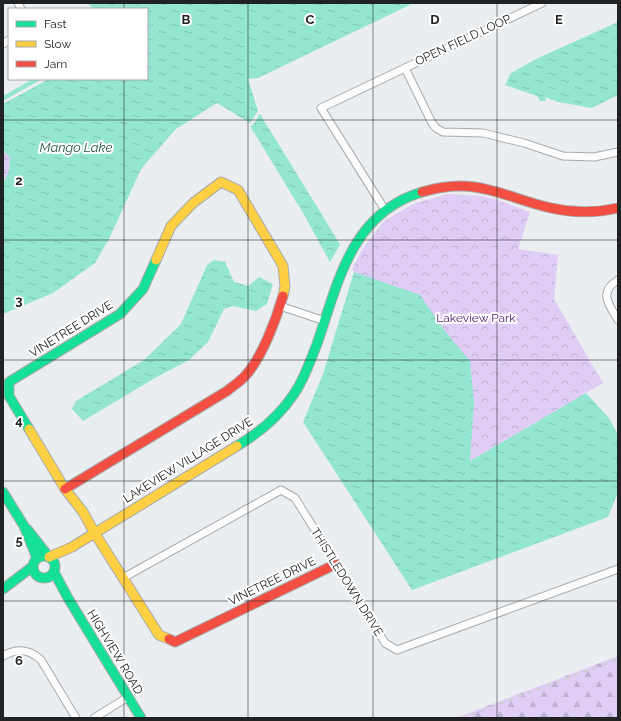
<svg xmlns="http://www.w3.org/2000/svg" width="621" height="721" font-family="Raleway,sans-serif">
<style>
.forest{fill:url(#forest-firs)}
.wetland{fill:url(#wetland-marsh)}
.park{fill:url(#park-crowns)}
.water{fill:url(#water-ripples)}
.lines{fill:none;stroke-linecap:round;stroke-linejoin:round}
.street-casing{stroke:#a8abad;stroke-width:9}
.fast-casing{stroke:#a8abad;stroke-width:11}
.slow-casing{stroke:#a8abad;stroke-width:11}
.jam-casing{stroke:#a8abad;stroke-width:11}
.street{stroke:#fcfcfd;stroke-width:7}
.fast{stroke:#16e098;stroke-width:9}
.slow{stroke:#ffcf43;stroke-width:9}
.jam{stroke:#f24e42;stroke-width:9}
.rail{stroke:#cecfd0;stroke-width:2;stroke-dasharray:5 5;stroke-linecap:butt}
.grid{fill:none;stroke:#202223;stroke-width:1;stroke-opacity:0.55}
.labels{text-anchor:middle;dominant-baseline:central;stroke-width:4;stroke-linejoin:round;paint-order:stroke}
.street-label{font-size:12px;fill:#202223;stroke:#fff}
.park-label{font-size:12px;fill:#4e1972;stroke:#fff}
.water-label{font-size:13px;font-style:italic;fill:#205245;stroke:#fff}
.grid-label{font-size:13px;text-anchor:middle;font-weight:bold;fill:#202223;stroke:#fff;stroke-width:4;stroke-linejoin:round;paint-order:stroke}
</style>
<defs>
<pattern id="forest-firs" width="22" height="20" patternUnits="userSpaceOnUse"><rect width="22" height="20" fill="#e0cdf5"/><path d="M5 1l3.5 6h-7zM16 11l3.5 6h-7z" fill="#c0b0d2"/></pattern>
<pattern id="wetland-marsh" width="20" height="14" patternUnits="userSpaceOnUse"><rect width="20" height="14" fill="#e0cdf5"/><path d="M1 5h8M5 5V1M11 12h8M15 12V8" fill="none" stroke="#c0b0d2"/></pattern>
<pattern id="park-crowns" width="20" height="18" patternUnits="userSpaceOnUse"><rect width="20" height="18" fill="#e0cdf5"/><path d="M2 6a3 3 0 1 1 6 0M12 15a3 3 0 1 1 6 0" fill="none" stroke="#c0b0d2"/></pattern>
<pattern id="water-ripples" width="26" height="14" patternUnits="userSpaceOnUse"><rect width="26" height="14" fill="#94e6d1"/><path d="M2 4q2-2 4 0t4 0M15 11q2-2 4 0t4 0" fill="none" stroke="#7fc5b3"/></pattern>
</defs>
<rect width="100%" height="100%" fill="#ebeef1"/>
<polygon class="forest" points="618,656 618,717 456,718"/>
<polygon class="wetland" points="3,150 10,158 9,171 3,183"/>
<polygon class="park" points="447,194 481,196 495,199 530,212 518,249 558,255 554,299 603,383 470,461 352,269 363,248 384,221 413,204"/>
<g class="water">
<polygon points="87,3 414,3 258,78 248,79 258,111 250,123 217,103 176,129 141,169 109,239 95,263 53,293 3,314 3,183 9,171 10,158 3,150 3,104 49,79 147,79 147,9 94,9"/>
<polygon points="618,22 618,95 592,108 558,102 545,97 546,101 540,101 537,96 505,85 511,73 538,58"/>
<polygon points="33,79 42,79 3,101 3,96"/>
<polygon points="260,114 335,236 340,245 330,262 303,213 250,126 252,126"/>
<polygon points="214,260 225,262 234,282 248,286 259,277 273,284 267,304 256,311 233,306 224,309 208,342 189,360 155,378 83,421 72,409 76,401 144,360 181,324 207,265"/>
<polygon points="354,272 420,295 445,331 470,361 474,403 470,461 586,393 609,418 618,435 618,492 608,517 412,590 303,422 323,374"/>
</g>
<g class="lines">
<g class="street-casing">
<g id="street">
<polyline points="18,3 21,9"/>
<polyline points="3,44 9,40"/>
<polyline points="405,68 432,123 436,128 443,132 483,133 524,143 563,156 594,157 618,152"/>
<polyline points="385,210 321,108 542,3"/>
<path d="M 618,280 C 598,292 609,305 618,320"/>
<polyline points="280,306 325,321"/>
<polyline points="123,578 281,490 295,498 385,643 397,650 618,569"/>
<path d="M 3,656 C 17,648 29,649 41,660 L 76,718"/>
<polyline points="94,718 128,697"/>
</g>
</g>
<g class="fast-casing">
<g id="fast">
<polyline points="29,429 9,396 9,382 120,314 143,289 156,260"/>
<path d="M 237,446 C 259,433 280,415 294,394 C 305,378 310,361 317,344 C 338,283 351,213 422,192"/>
<polyline points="3,492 24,526 37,558"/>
<polyline points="27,529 48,556"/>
<circle cx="44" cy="567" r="11"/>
<polyline points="54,572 68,598 141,718"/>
<polyline points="3,589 32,567"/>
</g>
</g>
<g class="slow-casing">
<g id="slow">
<polyline points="156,260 171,226 193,203 221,182 238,190 283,266 285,287 283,296"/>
<polyline points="29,429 65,489 83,512 94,532 159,635 169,639"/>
<polyline points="49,557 72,547 237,446"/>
</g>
</g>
<g class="jam-casing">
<g id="jam">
<path d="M 422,192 C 477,176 500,196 551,208 C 573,213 596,213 618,208"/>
<path d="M 65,489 L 227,391 C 233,386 241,381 246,375 C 262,357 276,320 283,296"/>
<polyline points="169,639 175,642 336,564"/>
</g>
</g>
<use href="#street" class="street"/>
<use href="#fast" class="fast"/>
<use href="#slow" class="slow"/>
<use href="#jam" class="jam"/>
<polyline class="rail" points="462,718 618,659"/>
</g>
<path class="grid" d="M 124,3 L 124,9M 248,3 L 248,718M 373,3 L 373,718M 497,3 L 497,718M 124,79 L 124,718M 3,120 L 618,120M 3,240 L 618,240M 3,360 L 618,360M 3,481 L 618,481M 3,601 L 618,601"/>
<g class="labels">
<g class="street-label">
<text transform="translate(463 40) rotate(-25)">OPEN FIELD LOOP</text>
<text transform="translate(71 329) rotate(-32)">VINETREE DRIVE</text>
<text transform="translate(188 460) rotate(-32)">LAKEVIEW VILLAGE DRIVE</text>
<text transform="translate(272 581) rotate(-26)">VINETREE DRIVE</text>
<text transform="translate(347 582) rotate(58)">THISTLEDOWN DRIVE</text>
<text transform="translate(115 652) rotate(59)">HIGHVIEW ROAD</text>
</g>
<g class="park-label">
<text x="476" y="318">Lakeview Park</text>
</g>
<g class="water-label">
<text x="76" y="147">Mango Lake</text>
</g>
</g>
<g class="grid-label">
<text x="186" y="24">B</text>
<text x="310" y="24">C</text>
<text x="435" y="24">D</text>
<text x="559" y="24">E</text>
<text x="19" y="185">2</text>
<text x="19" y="305">3</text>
<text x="19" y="425">4</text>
<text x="19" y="545">5</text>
<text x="19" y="665">6</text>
</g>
<rect width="621" height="721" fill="none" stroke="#202223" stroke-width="8"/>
<rect x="8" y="8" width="140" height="72" fill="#ffffff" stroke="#a6a7a7"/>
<rect x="16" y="21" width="20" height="6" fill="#16e098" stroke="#a6a7a7"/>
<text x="44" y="28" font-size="12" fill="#202223">Fast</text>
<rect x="16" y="41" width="20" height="6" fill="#ffcf43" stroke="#a6a7a7"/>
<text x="44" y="48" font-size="12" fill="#202223">Slow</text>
<rect x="16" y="61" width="20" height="6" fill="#f24e42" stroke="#a6a7a7"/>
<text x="44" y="68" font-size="12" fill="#202223">Jam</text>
</svg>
